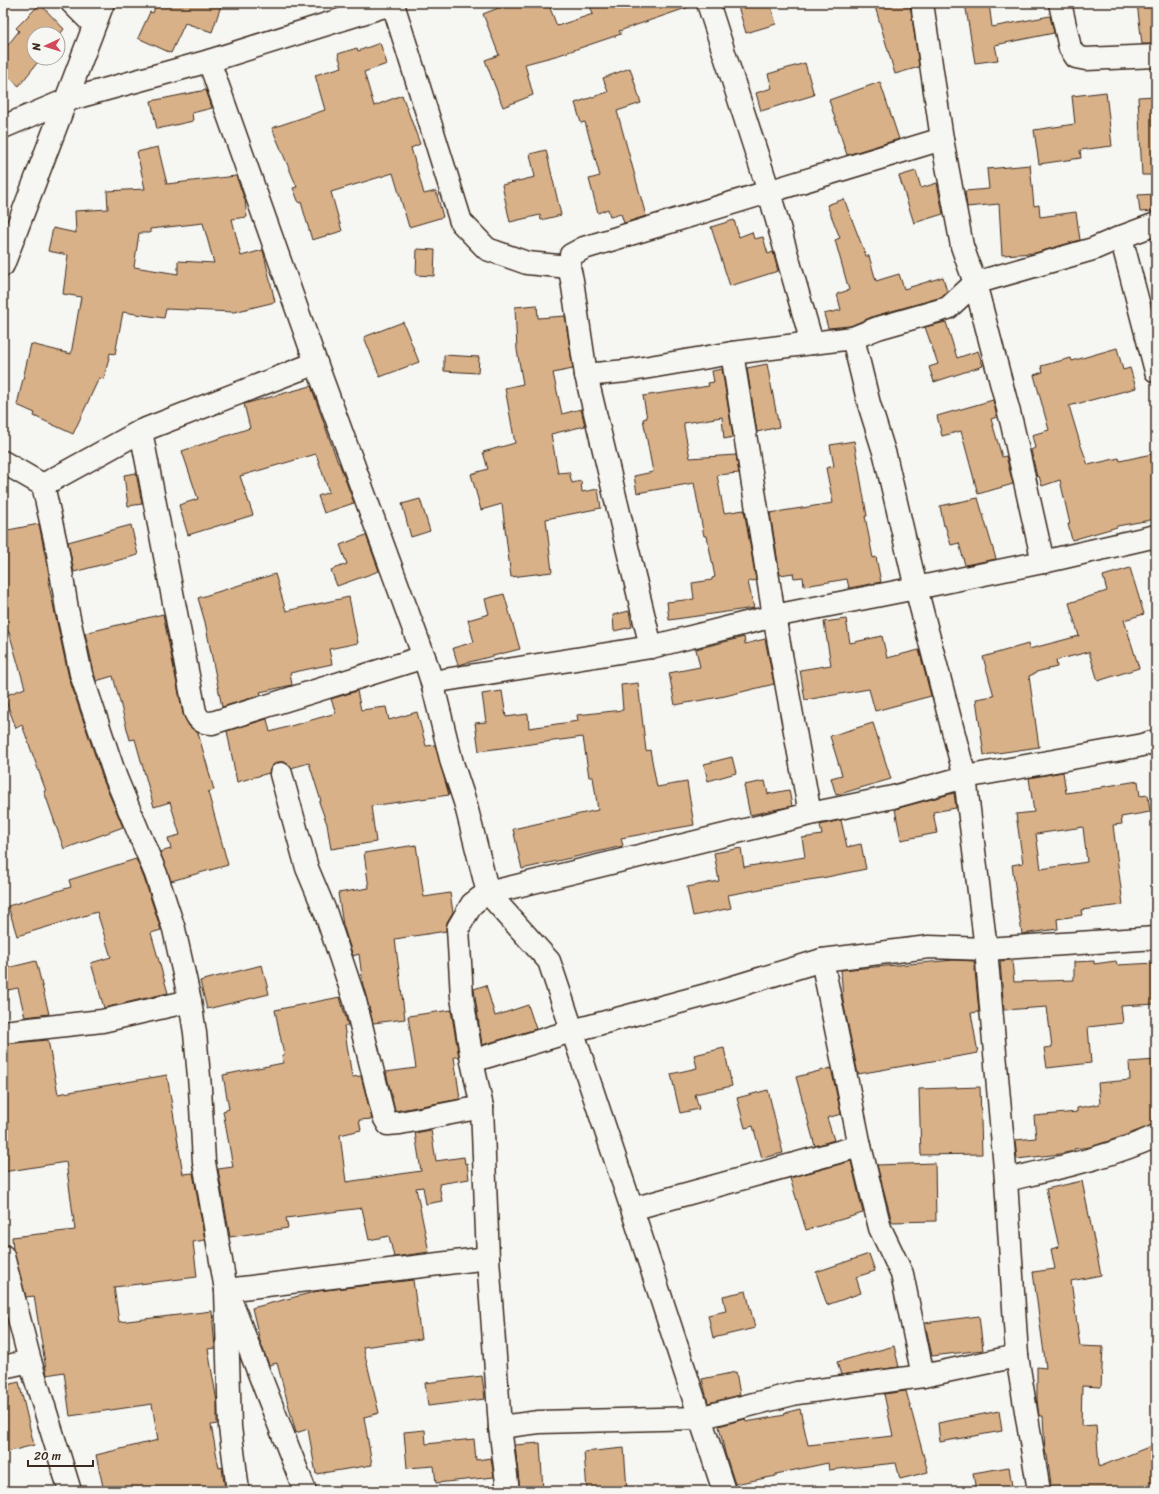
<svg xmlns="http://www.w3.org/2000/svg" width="1159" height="1494" font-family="Sriracha,sans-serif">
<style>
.building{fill:#d8b189;stroke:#3b2a1e;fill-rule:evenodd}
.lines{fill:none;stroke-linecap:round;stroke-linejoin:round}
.street-casing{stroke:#3b2a1e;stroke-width:25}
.street{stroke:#f6f6f2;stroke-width:22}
</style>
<rect width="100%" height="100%" fill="#f6f6f2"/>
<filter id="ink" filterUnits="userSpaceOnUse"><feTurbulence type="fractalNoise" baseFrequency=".025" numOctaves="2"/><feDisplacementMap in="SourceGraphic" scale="8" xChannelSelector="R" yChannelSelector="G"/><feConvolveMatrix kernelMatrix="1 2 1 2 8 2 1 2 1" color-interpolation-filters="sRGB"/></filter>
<g filter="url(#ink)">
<g class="building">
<polygon points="156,3 222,3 212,32 185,23 171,53 138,38 150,12 153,13"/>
<polygon points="511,3 548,3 557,26 593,14 589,3 692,3 692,6 619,31 621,34 559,55 525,64 533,95 503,107 485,60 499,55 483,14"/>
<polygon points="737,3 770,3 776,24 746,33"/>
<polygon points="874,3 910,3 919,67 895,74"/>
<polygon points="965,3 989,3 992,27 1050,16 1054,33 995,45 998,60 975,63"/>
<polygon points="1137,3 1154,3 1156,18 1156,44 1142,44"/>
<polygon points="40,4 64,29 58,37 58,34 34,34 34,58 41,58 19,86 3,72 3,51 19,31 16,28"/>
<polygon points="380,43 387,64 364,72 374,106 402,95 420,144 411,148 424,194 436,191 443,217 409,227 393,173 331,192 342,231 312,240 301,202 299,203 293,188 297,187 272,128 325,110 315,75 342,67 338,54 357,48 358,51"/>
<polygon points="805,63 814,95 761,111 756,93 772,88 768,74"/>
<polygon points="630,68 641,103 617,111 646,216 624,223 621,214 610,217 608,209 598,213 589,179 600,176 585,122 581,123 575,103 608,92 603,78"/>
<polygon points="880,82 899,139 847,155 829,100"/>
<polygon points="206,90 212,108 192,113 193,121 157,129 151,101"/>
<polygon points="1106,92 1112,146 1080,150 1081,158 1039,164 1034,130 1075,124 1072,96"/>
<polygon points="1156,96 1156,175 1142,175 1138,97"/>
<path d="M 158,147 L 167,184 L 236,176 L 245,200 L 247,217 L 232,219 L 241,256 L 263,250 L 275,302 L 234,312 L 166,309 L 164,318 L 123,312 L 115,354 L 110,353 L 104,379 L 99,378 L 73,434 L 34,416 L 35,413 L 17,405 L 31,344 L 71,354 L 81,297 L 63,294 L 68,255 L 48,251 L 53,228 L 76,233 L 75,211 L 108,209 L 107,191 L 145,189 L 137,152 ZM 203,223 L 214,263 L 178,261 L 178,274 L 134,267 L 139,233 L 150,233 L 150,229 Z"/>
<polygon points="546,150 561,215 541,220 540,215 510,222 502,185 535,177 530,154"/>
<polygon points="1030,165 1034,206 1039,205 1040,217 1076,212 1080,240 1035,253 1002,255 999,204 967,207 965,191 989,189 987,169"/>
<polygon points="916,171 921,188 937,183 943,214 914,223 899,176"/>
<polygon points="1156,194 1156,211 1140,212 1138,195"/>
<polygon points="844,199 866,256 869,256 876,281 899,274 904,289 943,277 947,292 942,297 874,316 850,326 828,328 824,314 841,310 837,294 849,290 835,240 840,238 827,205"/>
<polygon points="734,220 739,237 752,232 754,239 763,237 768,254 773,252 778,271 730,286 711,227"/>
<polygon points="417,249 435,250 434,276 416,275"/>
<polygon points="537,305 538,318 565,316 573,369 553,373 562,414 581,409 585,426 551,434 558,473 569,472 572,483 581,481 582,492 598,489 601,508 546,519 552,572 511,577 502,504 481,510 471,474 488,469 483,452 515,443 505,388 523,384 517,350 515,307"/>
<polygon points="403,322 419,362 380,377 364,337"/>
<polygon points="946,322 957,358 978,351 983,366 934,382 929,367 938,364 925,327"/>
<polygon points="1117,348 1123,370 1130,368 1136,388 1069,406 1080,443 1088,465 1119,458 1120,461 1156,453 1156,519 1117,526 1117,527 1072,540 1068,524 1070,524 1060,480 1042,486 1039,476 1037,477 1031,450 1035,448 1032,435 1049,430 1034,375 1043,372 1041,366 1071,358 1072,361"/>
<polygon points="444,355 479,357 478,373 444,371"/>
<polygon points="767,364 779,427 757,432 747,368"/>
<polygon points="722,369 733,437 724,439 722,417 684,423 684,427 690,458 736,455 739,473 717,475 724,513 744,510 756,580 748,582 754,608 669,620 667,602 694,599 692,583 712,580 712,578 715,577 707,536 704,536 694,483 637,493 634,476 653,472 643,419 647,418 643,396 709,386 708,383 714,382 712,371"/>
<polygon points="311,386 338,463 339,463 354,503 324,513 318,496 329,492 316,454 240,476 253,515 188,535 179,505 198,499 182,451 250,428 244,404"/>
<polygon points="993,400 997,417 991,419 1002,457 1006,456 1013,484 978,494 961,431 942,436 937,416"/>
<polygon points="854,441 867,516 865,516 873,558 876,557 881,582 849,588 847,579 804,586 803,577 794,578 793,573 780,575 770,513 833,503 826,468 834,466 830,445"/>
<polygon points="136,473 142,504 128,506 124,475"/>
<polygon points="978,498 996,559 965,565 959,543 951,545 945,525 944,526 940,506"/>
<polygon points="420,499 430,531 411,537 402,504"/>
<polygon points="39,524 50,580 48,581 69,678 104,782 123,827 64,849 44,791 46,791 22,725 16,728 4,696 25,688 9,632 3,633 3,531"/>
<polygon points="131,525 138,555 74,572 68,542"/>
<polygon points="366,535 379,571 337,586 331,570 347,564 340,545"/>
<polygon points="1130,568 1144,614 1124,620 1139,668 1098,681 1089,652 1056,660 1057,667 1036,672 1036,673 1029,676 1039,747 984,755 976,699 994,696 983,657 1028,644 1029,649 1079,636 1069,603 1107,591 1103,576"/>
<polygon points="275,574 286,611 349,597 358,643 329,649 332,664 290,673 292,685 260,692 261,695 222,707 205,622 198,598"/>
<polygon points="504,594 520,649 458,665 453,648 474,642 468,620 489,614 485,599"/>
<polygon points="629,611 632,627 614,631 613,615"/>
<polygon points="163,614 183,714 189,726 198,733 214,790 208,792 228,865 171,881 160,852 171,849 168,838 180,835 170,802 154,807 135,739 130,740 113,676 96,681 85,633"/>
<polygon points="846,619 850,643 882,636 887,658 919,650 931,696 875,711 869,689 805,700 800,670 831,665 824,622"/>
<polygon points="744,637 745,644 765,639 774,684 725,696 675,705 669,673 700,667 696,649"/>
<polygon points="638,683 646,751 650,750 657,787 687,782 694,825 621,838 623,846 522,869 513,829 598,810 593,777 589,777 583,737 479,751 475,723 486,722 482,694 502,691 506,717 528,714 529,728 578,721 577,715 623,710 621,685"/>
<polygon points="357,691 361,710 386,707 389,720 417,712 426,746 435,745 449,795 371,806 376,842 331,849 327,824 319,802 321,801 309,763 291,768 284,762 278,762 272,766 269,773 237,782 227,731 267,719 270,732 336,713 331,699"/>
<polygon points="873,723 891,779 836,795 831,778 842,775 830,736"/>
<polygon points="732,757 736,773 708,781 704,764"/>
<path d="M 1063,772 L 1066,793 L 1101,788 L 1101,787 L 1138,781 L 1140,796 L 1148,795 L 1150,812 L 1121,817 L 1122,824 L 1113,825 L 1123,905 L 1081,910 L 1082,915 L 1057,919 L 1058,929 L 1022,934 L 1012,865 L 1023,863 L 1016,814 L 1034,812 L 1029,778 ZM 1083,827 L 1087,862 L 1041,869 L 1036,834 Z"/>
<polygon points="765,781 768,794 789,790 792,806 750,815 744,785"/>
<polygon points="954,793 956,808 933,812 937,833 901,840 895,809"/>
<polygon points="841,820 847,847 861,844 866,869 822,878 782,884 782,885 728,895 731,908 693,916 687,887 719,881 714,853 741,848 744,867 805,857 802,838 822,835 820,825"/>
<polygon points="416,845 424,897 450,893 453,912 447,922 446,931 395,939 405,1019 373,1023 363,985 359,954 353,956 343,925 338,893 369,888 364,853"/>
<polygon points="136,859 144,878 161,930 151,933 168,993 104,1008 91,963 111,957 97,912 17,936 8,906 71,887 69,880"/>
<polygon points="954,960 974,961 979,1012 971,1013 978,1053 858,1074 843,1001 841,970"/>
<polygon points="1012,960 1014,982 1074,980 1074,962 1094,961 1094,964 1116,961 1117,965 1156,963 1156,1004 1121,1006 1123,1023 1088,1027 1091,1063 1047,1068 1044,1048 1052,1047 1047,1007 1004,1010 1000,961"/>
<polygon points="36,961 49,1014 25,1017 18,988 3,991 3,969"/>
<polygon points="262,965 269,994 207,1009 200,981"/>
<polygon points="486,985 495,1016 528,1005 536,1029 482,1045 474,989"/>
<polygon points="340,997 348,1026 344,1026 352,1077 361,1076 372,1119 359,1120 361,1130 340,1135 346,1182 421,1171 415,1133 431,1130 436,1161 464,1157 465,1164 467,1163 469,1179 439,1184 442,1201 426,1204 423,1187 416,1188 429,1252 394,1257 389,1236 369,1240 362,1208 286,1218 288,1228 230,1237 218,1169 233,1167 223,1111 229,1109 223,1075 283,1063 282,1055 284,1055 275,1010"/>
<polygon points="451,1010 459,1057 454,1057 460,1099 395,1111 386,1072 416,1068 408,1016"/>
<polygon points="48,1040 58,1094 167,1075 183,1174 193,1173 205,1240 193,1242 197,1277 114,1287 119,1322 212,1311 215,1348 208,1349 217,1402 217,1424 211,1425 219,1468 222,1467 225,1491 104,1491 96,1455 158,1440 152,1404 70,1416 64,1372 47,1375 34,1296 26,1297 13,1250 12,1237 75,1230 66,1162 3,1172 3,1044"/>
<polygon points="724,1048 732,1086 695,1094 699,1109 680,1113 671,1074 697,1068 694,1055"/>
<polygon points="1156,1060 1156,1124 1115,1139 1090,1147 1074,1149 1074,1151 1060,1154 1017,1159 1015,1140 1036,1138 1034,1116 1077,1112 1077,1108 1100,1104 1098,1083 1130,1080 1129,1062"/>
<polygon points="831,1068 841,1114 827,1118 834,1140 815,1146 796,1077"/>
<polygon points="980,1087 982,1154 921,1155 919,1089"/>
<polygon points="768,1090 783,1153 762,1158 753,1126 745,1128 737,1098"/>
<polygon points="851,1161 863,1213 806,1230 790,1178"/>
<polygon points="935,1163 936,1221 892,1222 877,1165"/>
<polygon points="1082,1181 1101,1275 1071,1281 1080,1346 1103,1347 1101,1387 1082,1386 1081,1426 1096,1425 1099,1467 1156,1444 1156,1481 1145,1486 1147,1491 1052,1491 1047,1455 1046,1455 1045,1450 1043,1416 1039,1416 1037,1400 1037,1367 1046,1368 1033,1272 1055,1269 1051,1249 1059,1247 1046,1189"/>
<polygon points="869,1254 875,1271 856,1277 861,1293 827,1305 816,1272"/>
<polygon points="413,1280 421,1339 363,1347 379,1413 364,1417 372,1465 316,1474 308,1429 296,1433 277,1363 269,1365 260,1341 252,1308 318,1291"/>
<polygon points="746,1291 755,1328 713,1338 708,1315 726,1311 723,1296"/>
<polygon points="979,1316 983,1350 932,1356 925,1323"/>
<polygon points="894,1346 899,1367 841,1375 837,1362"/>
<polygon points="736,1372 740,1395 708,1403 702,1379"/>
<polygon points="482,1376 485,1399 428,1406 425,1383"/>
<polygon points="19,1382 34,1445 3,1453 3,1386"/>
<polygon points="906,1391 928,1472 900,1479 896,1463 829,1470 828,1463 776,1474 776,1476 735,1484 725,1453 719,1426 745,1419 746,1422 785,1415 784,1413 800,1409 808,1445 893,1436 884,1394"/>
<polygon points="999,1411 1002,1431 940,1442 938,1423"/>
<polygon points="425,1430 426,1444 474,1439 476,1460 491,1458 494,1477 436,1483 434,1466 407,1468 404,1432"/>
<polygon points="540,1443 543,1491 520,1491 515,1445"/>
<polygon points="624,1448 627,1491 587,1491 584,1452"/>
<polygon points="1009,1467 1012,1486 987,1491 976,1491 973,1473"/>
</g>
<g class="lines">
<g class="street-casing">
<g id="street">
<polyline points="72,3 94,25"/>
<polyline points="708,3 769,192 812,343 853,338 869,404 885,455 916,588 965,777 986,949 1006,1180 1017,1356 1039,1491"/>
<polyline points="922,3 942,139 962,246 975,283 1012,424 1043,562"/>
<polyline points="1060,3 1070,48 1076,57 1086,59 1156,56"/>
<polyline points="393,4 461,222 487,249 527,263 569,267"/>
<polyline points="209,61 316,363 424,657 432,682 452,763 465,802 488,893 549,961 632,1209 724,1491"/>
<polyline points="3,127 67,100 209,61 394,3"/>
<polyline points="1121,237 1156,371"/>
<polyline points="3,265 103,3"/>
<polyline points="853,338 878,328 948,308 975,283 1093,249 1121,237 1156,224"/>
<polyline points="732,353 774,616 810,814"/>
<path d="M 316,363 L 141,431 L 195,712 C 199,721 203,723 212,723 L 424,657"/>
<polyline points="586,375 572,280 569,267 571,255 584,248 942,139"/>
<polyline points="3,462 43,485 58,553 67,609 81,674 116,778 156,874 174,929 190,1001 195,1033 200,1088 204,1162 226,1290 230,1427 238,1491"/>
<polyline points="43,485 141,431"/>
<polyline points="651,647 586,375 626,371 732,353 812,343"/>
<polyline points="432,682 651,647 774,616 916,588 1043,562 1156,536"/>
<polyline points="281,774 307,868 325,911 355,1001 384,1117 388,1124 400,1123 482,1107"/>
<polyline points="822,960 860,1146 880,1228 902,1274 923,1376"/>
<polyline points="3,1032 102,1021 190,1001"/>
<polyline points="472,1061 572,1031 717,992 822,960 929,947 986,949 1156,938"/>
<path d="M 1006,1180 C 1057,1168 1108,1158 1156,1136"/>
<polyline points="632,1209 860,1146"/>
<polyline points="3,1256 30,1361 70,1491"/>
<polyline points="226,1290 488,1258"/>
<polyline points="232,1304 305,1491"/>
<polyline points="3,1367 30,1361"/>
<polyline points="500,1427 539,1422 699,1418 797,1393 923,1376 1017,1356"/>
<polyline points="508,1491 500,1427 488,1258 482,1107 472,1061 462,997 458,928 472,904 480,898 488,893 810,814 893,797 965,777 1138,746 1156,741"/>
</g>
</g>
<use href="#street" class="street"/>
</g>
</g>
<rect width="1159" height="1494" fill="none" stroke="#f6f6f2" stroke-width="16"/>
<rect x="8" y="8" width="1143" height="1478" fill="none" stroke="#3b2a1e" stroke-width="1.5" filter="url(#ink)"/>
<g transform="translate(46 46) rotate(266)"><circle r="19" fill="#f6f6f2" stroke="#aba49d"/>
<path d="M0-3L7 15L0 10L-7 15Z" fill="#d1495b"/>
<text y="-6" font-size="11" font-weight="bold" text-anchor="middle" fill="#3b2a1e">N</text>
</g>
<path d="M28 1460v6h65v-6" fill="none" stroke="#3b2a1e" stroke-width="2"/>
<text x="34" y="1460" font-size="12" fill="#3b2a1e" stroke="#f6f6f2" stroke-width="3" paint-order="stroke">20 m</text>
</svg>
